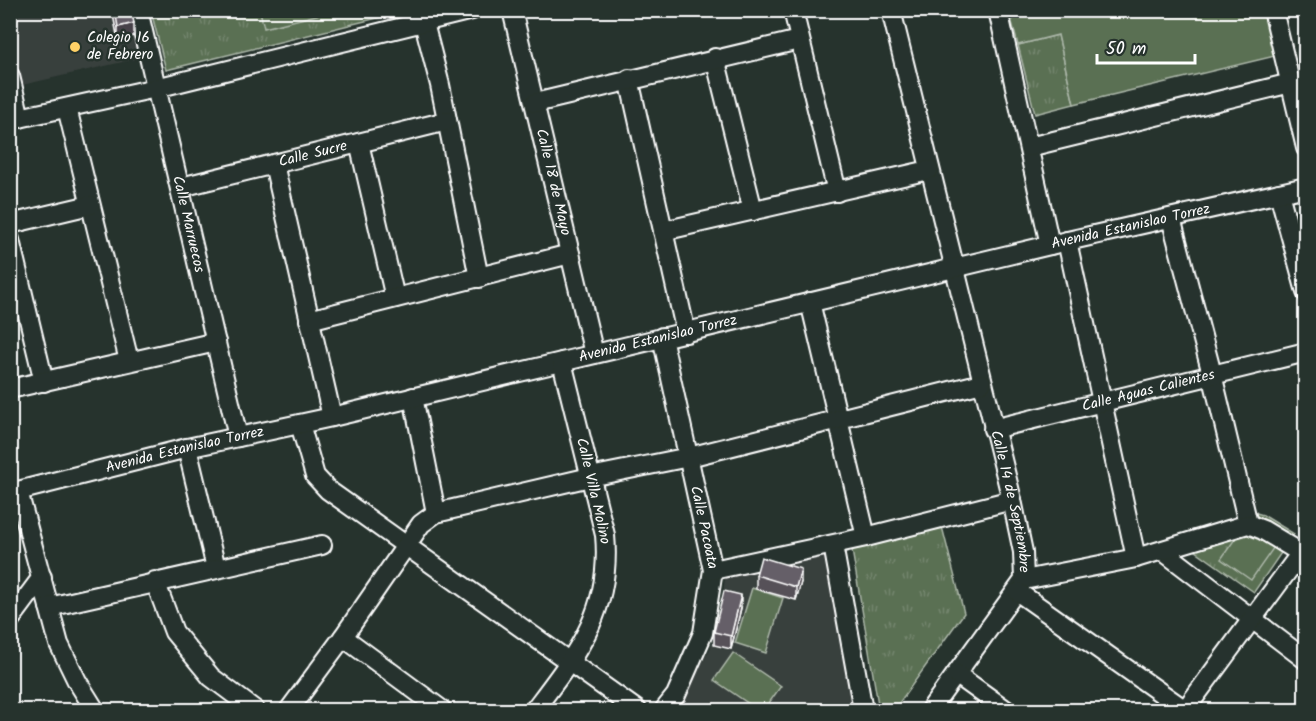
<svg xmlns="http://www.w3.org/2000/svg" width="1316" height="721" font-family="Kalam,sans-serif">
<style>
.built{fill:#39403e}
.grass{fill:url(#grass-tufts);stroke:#acb7a9;stroke-width:1.5}
.pitch{fill:#5a6f53;stroke:#acb7a9;stroke-width:1.5}
.lines{fill:none;stroke-linecap:round;stroke-linejoin:round}
.minor-casing{stroke:#fff;stroke-width:22}
.minor{stroke:#26332d;stroke-width:18}
.wall{fill:#575159;stroke:#fff;stroke-width:1.5}
.shaded-wall{fill:#474248;stroke:#fff;stroke-width:1.5}
.building{fill:#655e67;stroke:#fff;stroke-width:1.5}
.poi-dot{fill:#ffd166;stroke:#26332d;stroke-width:2}
.labels{text-anchor:middle;dominant-baseline:central;stroke-width:5;stroke-linejoin:round;paint-order:stroke}
.poi-label{font-size:15px;fill:#fff;stroke:#26332d;text-anchor:start}
.street-label{font-size:15px;fill:#fff;stroke:#26332d}
</style>
<defs>
<pattern id="grass-tufts" width="24" height="20" patternUnits="userSpaceOnUse" patternTransform="scale(1.5)"><rect width="24" height="20" fill="#5a6f53"/><path d="M3 7l-1-3M5 7V3M7 7l1-3M15 17l-1-3M17 17v-4M19 17l1-3" fill="none" stroke="#73856d"/></pattern>
</defs>
<rect width="100%" height="100%" fill="#26332d"/>
<filter id="ink" filterUnits="userSpaceOnUse"><feTurbulence type="fractalNoise" baseFrequency=".0167" numOctaves="2"/><feDisplacementMap in="SourceGraphic" scale="12" xChannelSelector="R" yChannelSelector="G"/><feConvolveMatrix kernelMatrix="1 2 1 2 8 2 1 2 1" color-interpolation-filters="sRGB"/></filter>
<g filter="url(#ink)">
<g class="built">
<polygon points="10,11 128,11 140,58 22,85 11,31"/>
<polygon points="824,544 854,710 697,710 684,702 683,698 711,647 722,606 726,567"/>
</g>
<g class="grass">
<polygon points="151,11 406,11 166,70"/>
<polygon points="1058,35 1074,104 1035,114 1018,45"/>
<polygon points="938,511 964,613 894,710 879,710 849,532"/>
<polygon points="1253,512 1263,515 1294,534 1254,592 1175,536 1238,521"/>
</g>
<g class="pitch">
<polygon points="260,11 321,11 321,14 264,28"/>
<polygon points="1009,11 1269,11 1279,55 1074,104 1058,35 1018,45"/>
<polygon points="1253,513 1283,534 1251,580 1221,559"/>
<polygon points="752,588 783,598 766,653 735,643"/>
<polygon points="733,653 781,686 764,710 758,710 714,680"/>
</g>
<g class="lines">
<g class="minor-casing">
<g id="minor">
<path id="s1" d="M 138,10 L 238,437"/>
<path id="s2" d="M 512,10 L 594,354"/>
<polyline points="793,10 837,192"/>
<path id="s3" d="M 891,10 L 1012,500 L 1023,552 L 1024,580 L 930,710"/>
<polyline points="998,10 1050,245"/>
<polyline points="1273,10 1306,148"/>
<polyline points="424,23 440,85 479,278"/>
<polyline points="715,58 753,211"/>
<polyline points="10,76 20,118"/>
<polyline points="629,79 686,333"/>
<polyline points="535,103 799,40"/>
<polyline points="67,108 129,361"/>
<polyline points="10,120 156,88 472,10"/>
<polyline points="359,143 395,298"/>
<polyline points="1029,147 1291,83"/>
<polyline points="274,164 332,417"/>
<path id="s4" d="M 181,187 L 447,121"/>
<polyline points="1279,193 1306,292"/>
<polyline points="1171,218 1212,374 1248,524"/>
<polyline points="10,224 90,205"/>
<polyline points="663,231 929,170"/>
<polyline points="10,240 44,382"/>
<polyline points="1067,241 1136,558"/>
<polyline points="810,302 866,537"/>
<polyline points="309,320 570,254"/>
<path id="s5" d="M 662,337 L 713,570 L 703,633 L 676,695 L 664,710"/>
<polyline points="10,389 216,342"/>
<polyline points="413,397 436,513"/>
<polyline points="300,424 315,476 328,490 637,710"/>
<path id="s6" d="M 993,429 L 1306,352"/>
<polyline points="187,448 216,568"/>
<polyline points="18,491 59,644 77,681 95,710"/>
<path id="s7" d="M 10,493 L 187,448 L 332,417 L 1050,245 L 1306,187"/>
<polyline points="833,545 863,710"/>
<polyline points="1163,551 1306,660"/>
<polyline points="713,570 866,537 1012,500"/>
<polyline points="1024,580 1136,558 1248,524 1263,530 1301,553"/>
<polyline points="155,581 174,632 211,677 255,710"/>
<polyline points="1018,592 1185,710"/>
<polyline points="49,607 322,545"/>
<polyline points="10,620 42,577"/>
<polyline points="343,637 442,710"/>
<polyline points="956,674 1006,710"/>
<polyline points="289,710 343,637 421,524 436,513 590,477 689,457 982,383"/>
<path d="M 534,710 C 577,653 612,611 605,535 L 562,362"/>
<polyline points="1185,710 1306,546"/>
</g>
</g>
<use href="#minor" class="minor"/>
</g>
<g class="wall">
<polygon points="112,10 131,10 134,36 118,40"/>
<polygon points="756,575 801,582 796,600 756,589"/>
<polygon points="741,608 731,649 714,645 714,632"/>
</g>
<g class="shaded-wall">
<polygon points="134,23 134,36 118,40 118,27"/>
<polygon points="801,569 801,582 796,600 796,587"/>
<polygon points="741,595 741,608 731,649 731,636"/>
</g>
<g class="building">
<polygon points="115,10 131,10 134,23 118,27"/>
<polygon points="761,557 801,569 796,587 756,575"/>
<polygon points="724,591 741,595 731,636 714,632"/>
</g>
</g>
<circle class="poi-dot" cx="75" cy="47" r="6"/>
<g class="labels">
<g class="poi-label">
<text x="87" y="38">Colegio 16<tspan x="87" dy="17">de Febrero</tspan></text>
</g>
<g class="street-label">
<text stroke="none"><textPath href="#s4" startOffset="136">Calle Sucre</textPath></text>
<text stroke="none"><textPath href="#s2" startOffset="177">Calle 18 de Mayo</textPath></text>
<text stroke="none"><textPath href="#s1" startOffset="220">Calle Marruecos</textPath></text>
<text stroke="none"><textPath href="#s7" startOffset="1152">Avenida Estanislao Torrez</textPath></text>
<text stroke="none"><textPath href="#s7" startOffset="666">Avenida Estanislao Torrez</textPath></text>
<text stroke="none"><textPath href="#s6" startOffset="160">Calle Aguas Calientes</textPath></text>
<text stroke="none"><textPath href="#s7" startOffset="180">Avenida Estanislao Torrez</textPath></text>
<text transform="translate(593 491) rotate(77)">Calle Villa Molino</text>
<text stroke="none"><textPath href="#s3" startOffset="506">Calle 14 de Septiembre</textPath></text>
<text stroke="none"><textPath href="#s5" startOffset="195">Calle Pacoata</textPath></text>
</g>
</g>
<rect width="1316" height="721" fill="none" stroke="#26332d" stroke-width="36"/>
<rect x="18" y="18" width="1280" height="685" fill="none" stroke="#fff" stroke-width="2" filter="url(#ink)"/>
<path d="M1097 54v9h98v-9" fill="none" stroke="#ffffff" stroke-width="3"/>
<text x="1106" y="54" font-size="18" fill="#ffffff" stroke="#26332d" stroke-width="4.5" paint-order="stroke">50 m</text>
</svg>
